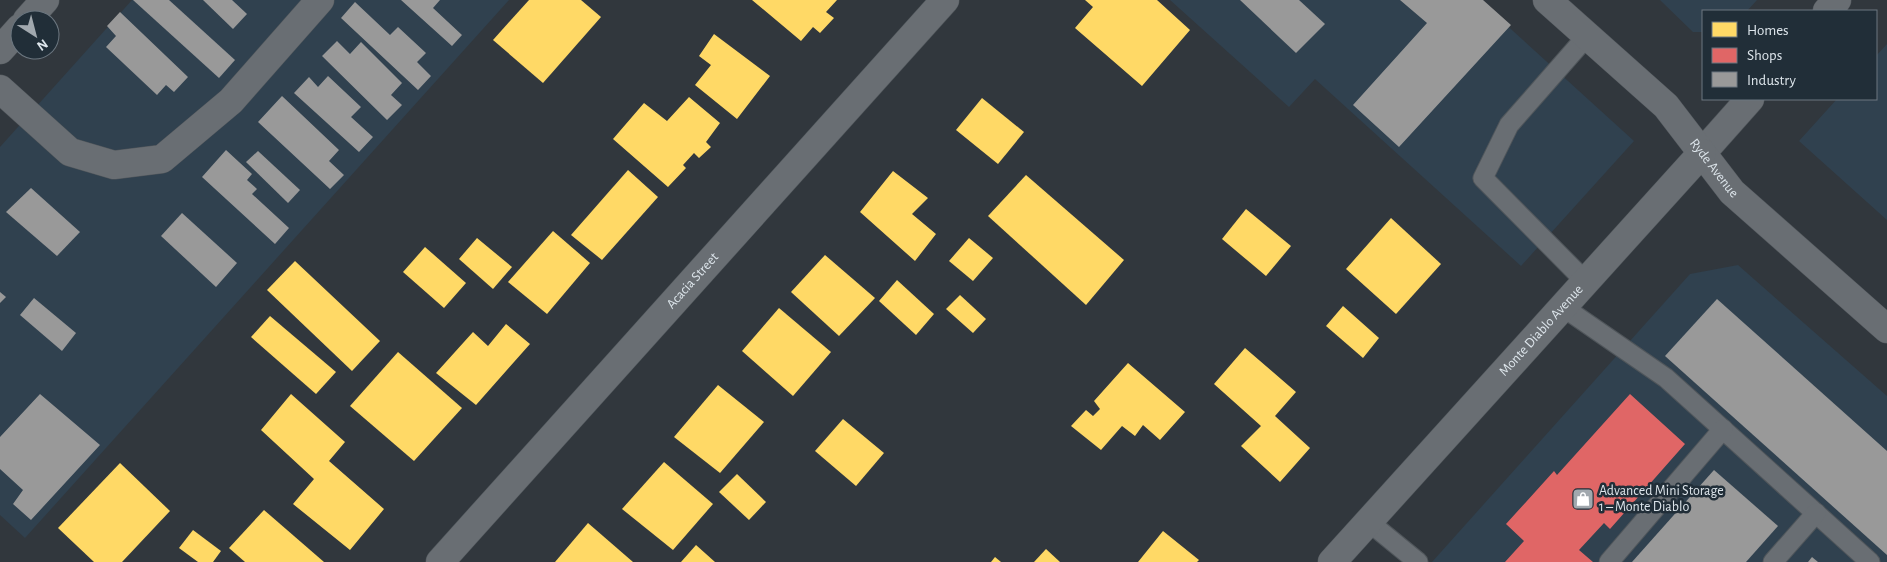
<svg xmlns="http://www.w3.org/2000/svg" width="1887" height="562" font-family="'Alegreya Sans',sans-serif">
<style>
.built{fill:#30414f}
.homes{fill:#ffd966}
.shops{fill:#e06666}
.industry{fill:#999}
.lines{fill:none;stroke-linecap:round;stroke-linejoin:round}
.service-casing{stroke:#50565b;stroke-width:21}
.minor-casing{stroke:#50565b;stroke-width:29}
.tertiary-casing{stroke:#50565b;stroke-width:29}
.service{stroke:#696e73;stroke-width:19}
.minor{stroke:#696e73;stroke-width:28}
.tertiary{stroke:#696e73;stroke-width:28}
.labels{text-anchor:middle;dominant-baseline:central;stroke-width:5;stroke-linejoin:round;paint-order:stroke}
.street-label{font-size:14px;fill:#dde5eb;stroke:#212e38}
.poi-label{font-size:14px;fill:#dde5eb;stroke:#212e38;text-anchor:start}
</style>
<rect width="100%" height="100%" fill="#31373d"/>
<g class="built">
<polygon points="132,0 509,0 25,538 0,515 0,147"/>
<polygon points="1170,0 1479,0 1634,141 1521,266 1315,79 1289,107"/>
<polygon points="1660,0 1757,0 1747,11 1703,11 1703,32 1693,32"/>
<polygon points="1887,44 1887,220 1799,141 1837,99 1876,99 1876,56"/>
<polygon points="1738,265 1887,396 1887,562 1432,562 1690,274"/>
</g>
<g class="homes">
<polygon points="529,0 581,0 601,17 543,83 493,40"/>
<polygon points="752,0 837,0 826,12 834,18 820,33 813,27 801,41"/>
<polygon points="1085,0 1157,0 1190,30 1142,86 1075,28 1093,7"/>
<polygon points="714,34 770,76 737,119 695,85 711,65 699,56"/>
<polygon points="689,97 720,123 706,142 711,147 699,158 694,153 683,165 686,168 668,187 613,139 644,103 667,121"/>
<polygon points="982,98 1024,132 998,164 956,130"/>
<polygon points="628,170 658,197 602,260 571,235"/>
<polygon points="893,171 928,198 912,214 936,234 915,261 860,212"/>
<polygon points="1026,175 1124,260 1086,305 988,216"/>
<polygon points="1246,209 1291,246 1266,276 1222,239"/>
<polygon points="1391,218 1441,264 1396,314 1346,269"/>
<polygon points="553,231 590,263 547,314 508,282"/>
<polygon points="477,238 512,267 493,289 459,259"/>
<polygon points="969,238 993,258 973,281 949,261"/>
<polygon points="425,247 466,283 444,308 403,272"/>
<polygon points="825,255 875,298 839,336 791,292"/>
<polygon points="295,261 380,341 352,371 267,290"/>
<polygon points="897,280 934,314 916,335 879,301"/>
<polygon points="960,295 986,319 973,333 946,309"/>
<polygon points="1343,306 1379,338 1363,358 1326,326"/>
<polygon points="779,308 831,352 793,396 742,351"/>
<polygon points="270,316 336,372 316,394 251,337"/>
<polygon points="506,324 530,344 476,405 436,373 473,332 488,346"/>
<polygon points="1245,348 1296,392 1275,416 1310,448 1280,482 1241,446 1261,426 1214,384"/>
<polygon points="398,352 462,408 414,461 350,406"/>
<polygon points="1128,363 1185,412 1160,440 1143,425 1135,436 1122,426 1101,450 1071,426 1086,410 1093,416 1100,409 1094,401"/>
<polygon points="718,385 764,422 720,473 674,437"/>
<polygon points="291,394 345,442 329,461 384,509 350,550 293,504 314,479 261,430"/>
<polygon points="843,419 884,453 856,486 815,451"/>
<polygon points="664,462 713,504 673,550 622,509"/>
<polygon points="120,463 170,511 122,562 94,562 58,528"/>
<polygon points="737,474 766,502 749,520 719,492"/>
<polygon points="264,510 324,562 245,562 229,548"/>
<polygon points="588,523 633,562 555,562"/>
<polygon points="193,530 221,551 213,562 198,562 179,548"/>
<polygon points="1163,531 1199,560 1197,562 1138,562"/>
<polygon points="696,545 715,562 681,562"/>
<polygon points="1046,549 1060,562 1034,562"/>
<polygon points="995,557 1001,562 991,562"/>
</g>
<polygon class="shops" points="1630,394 1685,444 1610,529 1604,523 1579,550 1593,562 1505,562 1524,541 1506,524 1554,471 1557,475"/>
<g class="industry">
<polygon points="133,0 169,0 235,60 219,78"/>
<polygon points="203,0 232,0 247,14 233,29"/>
<polygon points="401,0 440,0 433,8 462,35 452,46"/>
<polygon points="1240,0 1299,0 1325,24 1296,53"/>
<polygon points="1400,0 1483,0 1511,25 1399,147 1353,105 1427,23"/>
<polygon points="355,2 390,35 398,27 426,53 417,62 431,76 418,90 341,18"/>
<polygon points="120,12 188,77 174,92 166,85 157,95 106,47 116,36 107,26"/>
<polygon points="337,41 350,54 361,42 402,83 391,95 402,105 387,120 322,56"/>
<polygon points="328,76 361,107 351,117 373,137 359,152 294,93 309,77 318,87"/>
<polygon points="282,96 339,150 329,161 344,175 330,189 258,122"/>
<polygon points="226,150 252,174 247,180 257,189 252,194 289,228 275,244 202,177"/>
<polygon points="258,151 300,190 288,203 246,162"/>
<polygon points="31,188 80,232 57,256 6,212"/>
<polygon points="182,213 237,263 216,287 161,236"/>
<polygon points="0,292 6,297 0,303"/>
<polygon points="34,298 76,333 62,351 20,315"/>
<polygon points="1717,299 1887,451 1887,555 1665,356"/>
<polygon points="40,394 100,445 31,520 13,504 23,490 0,469 0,437"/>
<polygon points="1714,470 1778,526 1746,562 1632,562"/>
<polygon points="1812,557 1818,562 1808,562"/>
</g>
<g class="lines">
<g class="service-casing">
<g id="service">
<polyline points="1586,282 1483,178 1509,125 1587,36"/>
<polyline points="1563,307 1666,378 1870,562"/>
<polyline points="1369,522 1418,562"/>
<polyline points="1609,562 1723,429"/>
<polyline points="1773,562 1816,513"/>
</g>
</g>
<g class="minor-casing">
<g id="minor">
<polyline points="1827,11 1837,0"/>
<polyline points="0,89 70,152 114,165 162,159 231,101 320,0"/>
<polyline points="1702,153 1750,99"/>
<path id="s1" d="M 440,562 L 945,0"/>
</g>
</g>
<g class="tertiary-casing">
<g id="tertiary">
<path id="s2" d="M 1547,0 L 1666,106 L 1732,192 L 1887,329"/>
<polyline points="27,20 45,0"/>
<polyline points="0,50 20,28"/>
<path id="s3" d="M 1332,562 L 1702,153"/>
</g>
</g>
<use href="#service" class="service"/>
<use href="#minor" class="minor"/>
<use href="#tertiary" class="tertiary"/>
</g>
<defs>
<g id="shop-square" transform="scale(1.125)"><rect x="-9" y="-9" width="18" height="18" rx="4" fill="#a1a8ae" stroke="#212e38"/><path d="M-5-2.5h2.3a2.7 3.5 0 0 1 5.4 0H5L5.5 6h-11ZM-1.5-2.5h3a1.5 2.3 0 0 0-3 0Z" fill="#fff"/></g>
</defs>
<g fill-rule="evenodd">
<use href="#shop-square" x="1583" y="499"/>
</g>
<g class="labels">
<g class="street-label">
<text stroke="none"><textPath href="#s2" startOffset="238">Ryde Avenue</textPath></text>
<text stroke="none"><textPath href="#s1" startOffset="378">Acacia Street</textPath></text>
<text stroke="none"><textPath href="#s3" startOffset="312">Monte Diablo Avenue</textPath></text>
</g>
<g class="poi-label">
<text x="1599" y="491">Advanced Mini Storage<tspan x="1599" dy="16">1 – Monte Diablo</tspan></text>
</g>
</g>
<rect x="1702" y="10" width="175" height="90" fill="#212e38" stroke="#6c7780"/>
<rect x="1712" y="22" width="25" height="15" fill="#ffd966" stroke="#6c7780"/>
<text x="1747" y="35" font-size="15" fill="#dde5eb">Homes</text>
<rect x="1712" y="48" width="25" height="15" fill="#e06666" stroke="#6c7780"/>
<text x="1747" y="60" font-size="15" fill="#dde5eb">Shops</text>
<rect x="1712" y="72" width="25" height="15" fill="#999999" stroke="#6c7780"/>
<text x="1747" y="85" font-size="15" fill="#dde5eb">Industry</text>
<g transform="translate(35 35) rotate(144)"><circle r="24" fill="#212e38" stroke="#6c7780"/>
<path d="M0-4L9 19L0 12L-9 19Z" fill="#a1a8ae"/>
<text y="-8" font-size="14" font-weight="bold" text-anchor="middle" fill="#dde5eb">N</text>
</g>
</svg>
